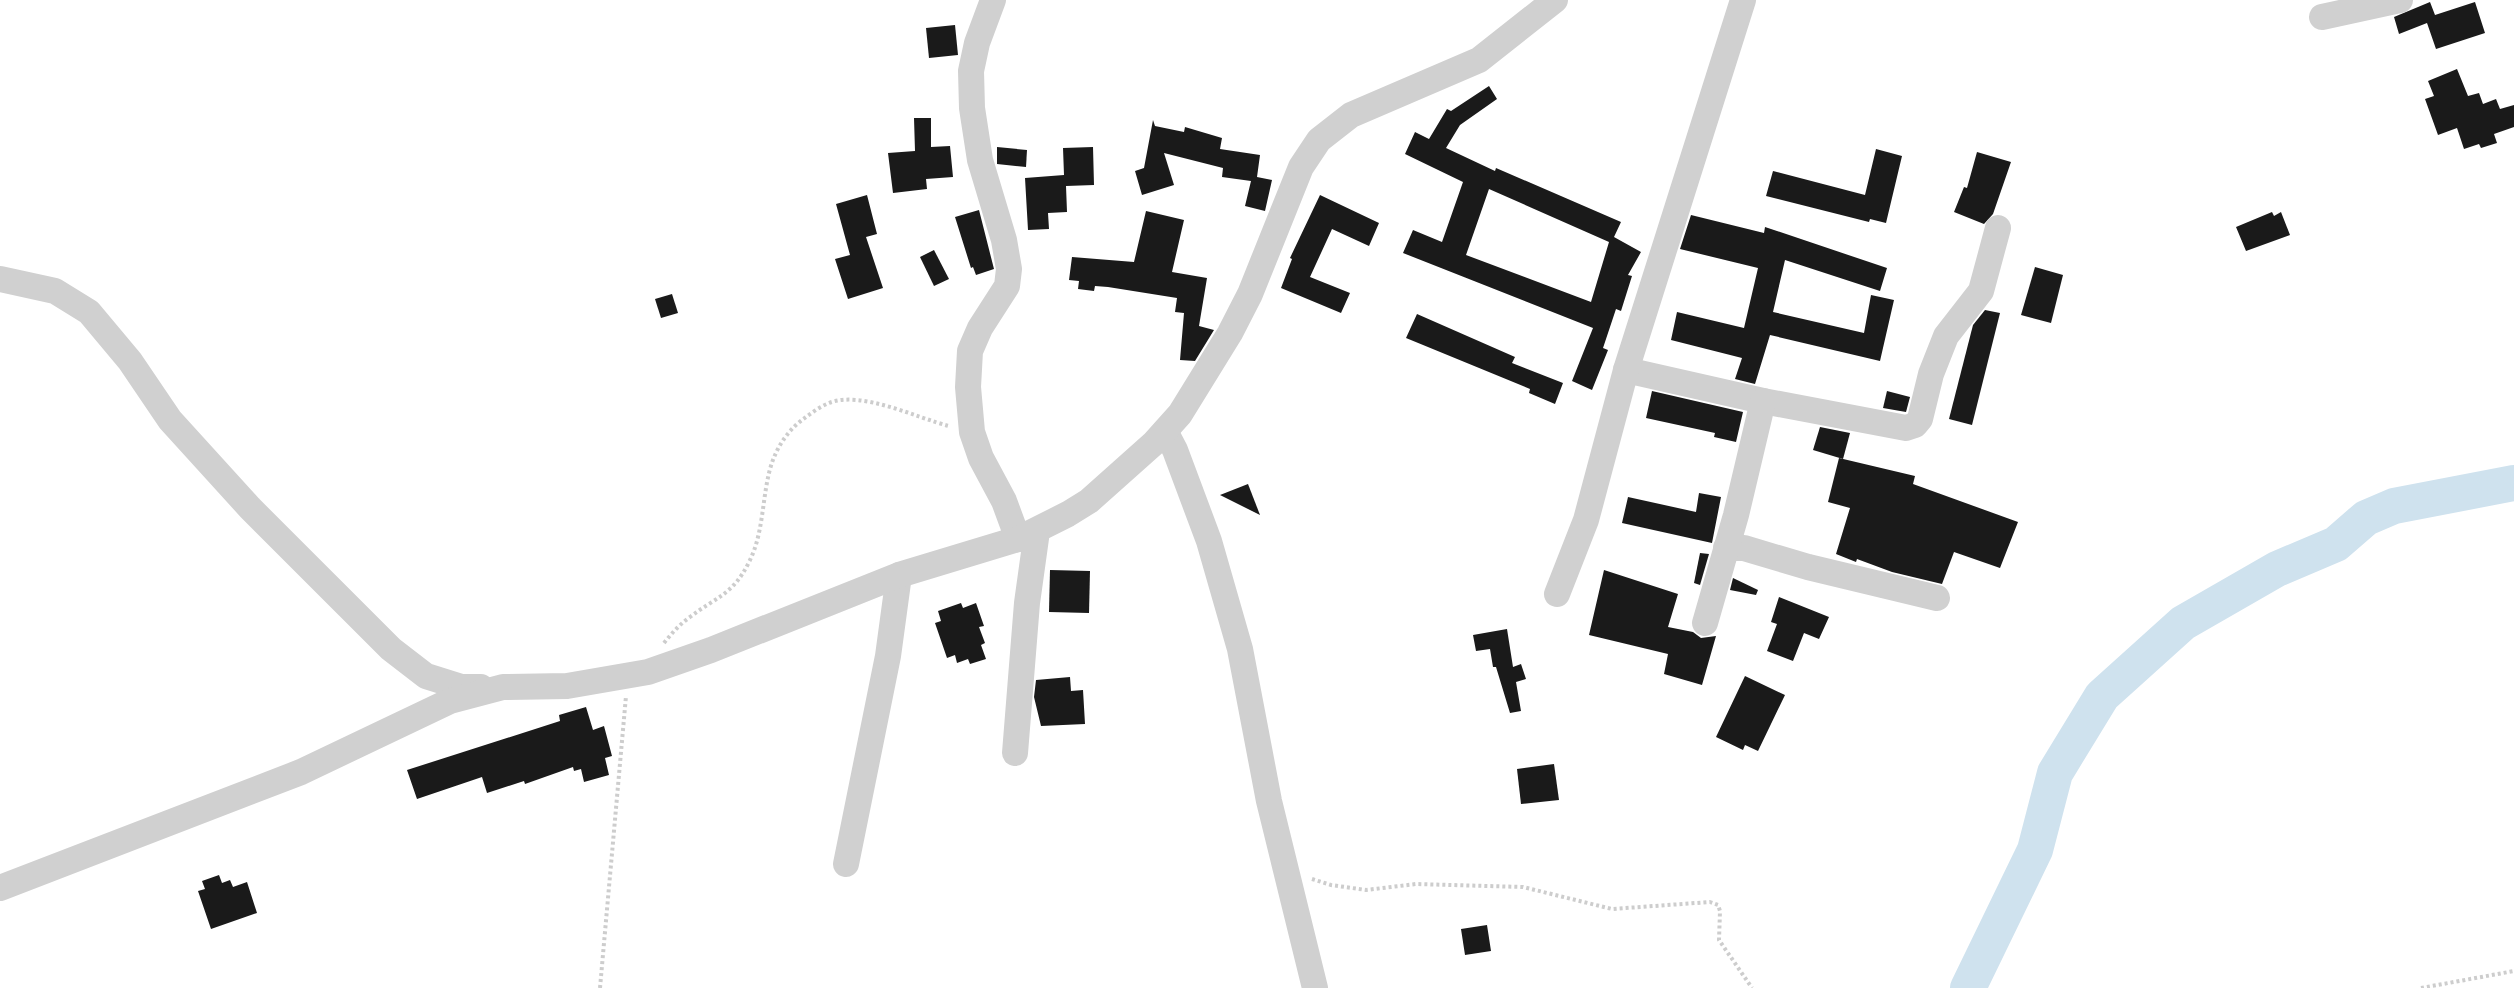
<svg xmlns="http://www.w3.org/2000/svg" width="2514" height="988" font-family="Rubik,sans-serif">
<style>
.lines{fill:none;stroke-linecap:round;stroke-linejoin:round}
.river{stroke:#cfe2ee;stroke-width:36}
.building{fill:#1a1a1a;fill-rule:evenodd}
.path{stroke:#cdcdcd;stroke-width:4;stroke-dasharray:3 3;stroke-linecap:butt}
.minor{stroke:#d0d0d0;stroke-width:26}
</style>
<rect width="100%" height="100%" fill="#fff"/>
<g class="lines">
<polyline class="river" points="1968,988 2035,850 2055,773 2102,696 2183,623 2277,569 2336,544 2366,518 2394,506 2514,483"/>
</g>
<g class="building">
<polygon points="2430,2 2435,15 2475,2 2485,33 2436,49 2427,23 2399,34 2394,17"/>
<polygon points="955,25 958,55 929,58 926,28"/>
<polygon points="2457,69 2468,96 2479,93 2483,104 2496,99 2500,109 2514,105 2514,127 2494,134 2497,143 2481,148 2479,144 2464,149 2457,128 2438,135 2425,99 2434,96 2428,81"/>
<path d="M 1489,86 L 1497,99 L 1460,125 L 1446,148 L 1495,171 L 1496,168 L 1621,222 L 1614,237 L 1641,252 L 1628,275 L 1632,276 L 1621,311 L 1616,309 L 1603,348 L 1608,350 L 1592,390 L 1572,381 L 1593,328 L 1403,253 L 1413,230 L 1442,242 L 1463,182 L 1405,154 L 1415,132 L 1429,139 L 1447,109 L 1451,111 ZM 1489,189 L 1609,242 L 1591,302 L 1466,255 Z"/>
<polygon points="914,118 931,118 931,147 950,146 953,177 926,179 927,189 893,193 888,153 915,151"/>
<polygon points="1153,120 1155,126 1184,132 1185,127 1222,138 1220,149 1260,155 1257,177 1272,180 1265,211 1245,206 1251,181 1222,177 1223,168 1164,153 1174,185 1142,195 1135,171 1144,168"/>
<polygon points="997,147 1027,150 1026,167 997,164"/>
<polygon points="1093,147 1094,185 1066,186 1067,212 1048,213 1049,229 1028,230 1025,178 1064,175 1063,148"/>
<polygon points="1876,149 1902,156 1886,223 1870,219 1869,222 1766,196 1773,171 1865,195"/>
<polygon points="1977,152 2011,162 1993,214 1984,224 1954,212 1964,187 1967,188"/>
<polygon points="867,195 877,234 866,237 883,288 848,299 835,259 850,255 836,204"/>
<polygon points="1320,195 1379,223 1369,246 1332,229 1310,277 1350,293 1341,313 1281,288 1292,259 1290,258"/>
<polygon points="979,210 994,269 976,275 973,267 971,268 955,217"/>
<polygon points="1146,211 1184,220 1172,272 1207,278 1199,326 1214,330 1195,361 1180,360 1184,313 1175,312 1177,298 1108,287 1095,286 1094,291 1078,289 1079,281 1069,280 1072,257 1134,262"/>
<polygon points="2272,212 2274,216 2281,212 2290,235 2246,251 2236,227"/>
<polygon points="1691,215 1764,233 1765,227 1887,268 1880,291 1785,260 1773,312 1864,333 1871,295 1894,300 1880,361 1770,335 1755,384 1735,379 1742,358 1671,340 1677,312 1744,328 1758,268 1680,249"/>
<polygon points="934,250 949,279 934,286 920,257"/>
<polygon points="2035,267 2063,275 2051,323 2021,315"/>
<polygon points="672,294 678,313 661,318 655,299"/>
<polygon points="1985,310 2000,313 1972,425 1949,419 1973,325"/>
<polygon points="1417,314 1515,357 1512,363 1563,383 1555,404 1529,393 1530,389 1406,338"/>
<polygon points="1652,391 1743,412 1736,442 1714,437 1715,433 1646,418"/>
<polygon points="1887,391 1910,397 1906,412 1883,408"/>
<polygon points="1820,427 1850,433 1843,459 1813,450"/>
<polygon points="1839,458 1915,476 1913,484 2018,522 2000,568 1954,552 1942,584 1892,572 1857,559 1856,562 1836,554 1850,508 1828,502"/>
<polygon points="1248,484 1260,515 1220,495"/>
<polygon points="1699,493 1721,497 1712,543 1622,523 1628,497 1696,512"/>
<polygon points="1700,553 1709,554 1700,585 1694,583"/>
<polygon points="1050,570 1090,571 1089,613 1049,612"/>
<polygon points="1604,570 1678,594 1668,627 1693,632 1701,638 1716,636 1702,685 1664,674 1668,654 1589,635"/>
<polygon points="1733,578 1758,590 1756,595 1730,590"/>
<polygon points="1779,597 1829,617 1819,639 1804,633 1793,661 1767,651 1777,624 1771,622"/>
<polygon points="961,603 963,608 976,603 984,626 979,627 985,643 981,645 986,659 970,664 968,659 957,663 955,655 947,658 935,623 941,621 938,611"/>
<polygon points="1507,629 1513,667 1521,664 1526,679 1516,682 1521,711 1510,713 1496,667 1493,667 1490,649 1476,651 1473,635"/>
<polygon points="1745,676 1785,695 1758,751 1745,745 1743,750 1716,737"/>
<polygon points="1070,677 1071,691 1083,690 1085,724 1041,726 1034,697 1036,680"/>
<polygon points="586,707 593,730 604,726 612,756 605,758 609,775 584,782 581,769 574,771 573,767 525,784 524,781 487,793 482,777 417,799 407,770 560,721 559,715"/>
<polygon points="1554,764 1559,800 1521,804 1517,769"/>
<polygon points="219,875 222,883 230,880 233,887 247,882 257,913 211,929 198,891 205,889 202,881"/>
<polygon points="1487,925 1491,951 1465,955 1461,929"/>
</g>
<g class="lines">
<g class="path">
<path d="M 664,643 C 672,633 680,624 690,617 C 716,597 733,595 749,562 C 763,535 762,502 769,473 C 774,452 785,433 802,420 C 810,414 819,407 829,403 C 861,390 917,418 949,426"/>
<polyline points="1312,879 1331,885 1366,890 1416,884 1523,887 1612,909 1710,902 1718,905 1720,911 1719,940 1752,988"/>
<polyline points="600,988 626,696"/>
<polyline points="2421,988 2514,971"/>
</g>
<g class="minor">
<polyline points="993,0 977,43 971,71 972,108 980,160 1004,240 1009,269 1007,286 980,328 970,351 968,387 972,432 981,458 1004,501 1018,539"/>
<polyline points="2322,17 2400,0"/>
<polyline points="0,279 55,291 89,312 130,361 170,420 250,508 391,649 426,676 461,687 481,687"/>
<polyline points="1626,370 1763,401 1906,428 1915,425 1920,419 1931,374 1946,336 1981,291 1998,228"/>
<polyline points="1165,431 1175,450 1209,541 1240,649 1269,801 1315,988"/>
<polyline points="1726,548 1744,548 1808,567 1937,598"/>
<polyline points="1557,594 1586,520 1626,370 1743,0"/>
<polyline points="1705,623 1736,515 1763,401"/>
<polyline points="1015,753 1027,603 1037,531"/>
<polyline points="846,864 888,656 899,575"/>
<polyline points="0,888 301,772 450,701 503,687 567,686 648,672 711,650 899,575 1018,539 1068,514 1089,501 1154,443 1180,414 1230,333 1250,294 1301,167 1319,140 1351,115 1479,60 1555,0"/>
</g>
</g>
</svg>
